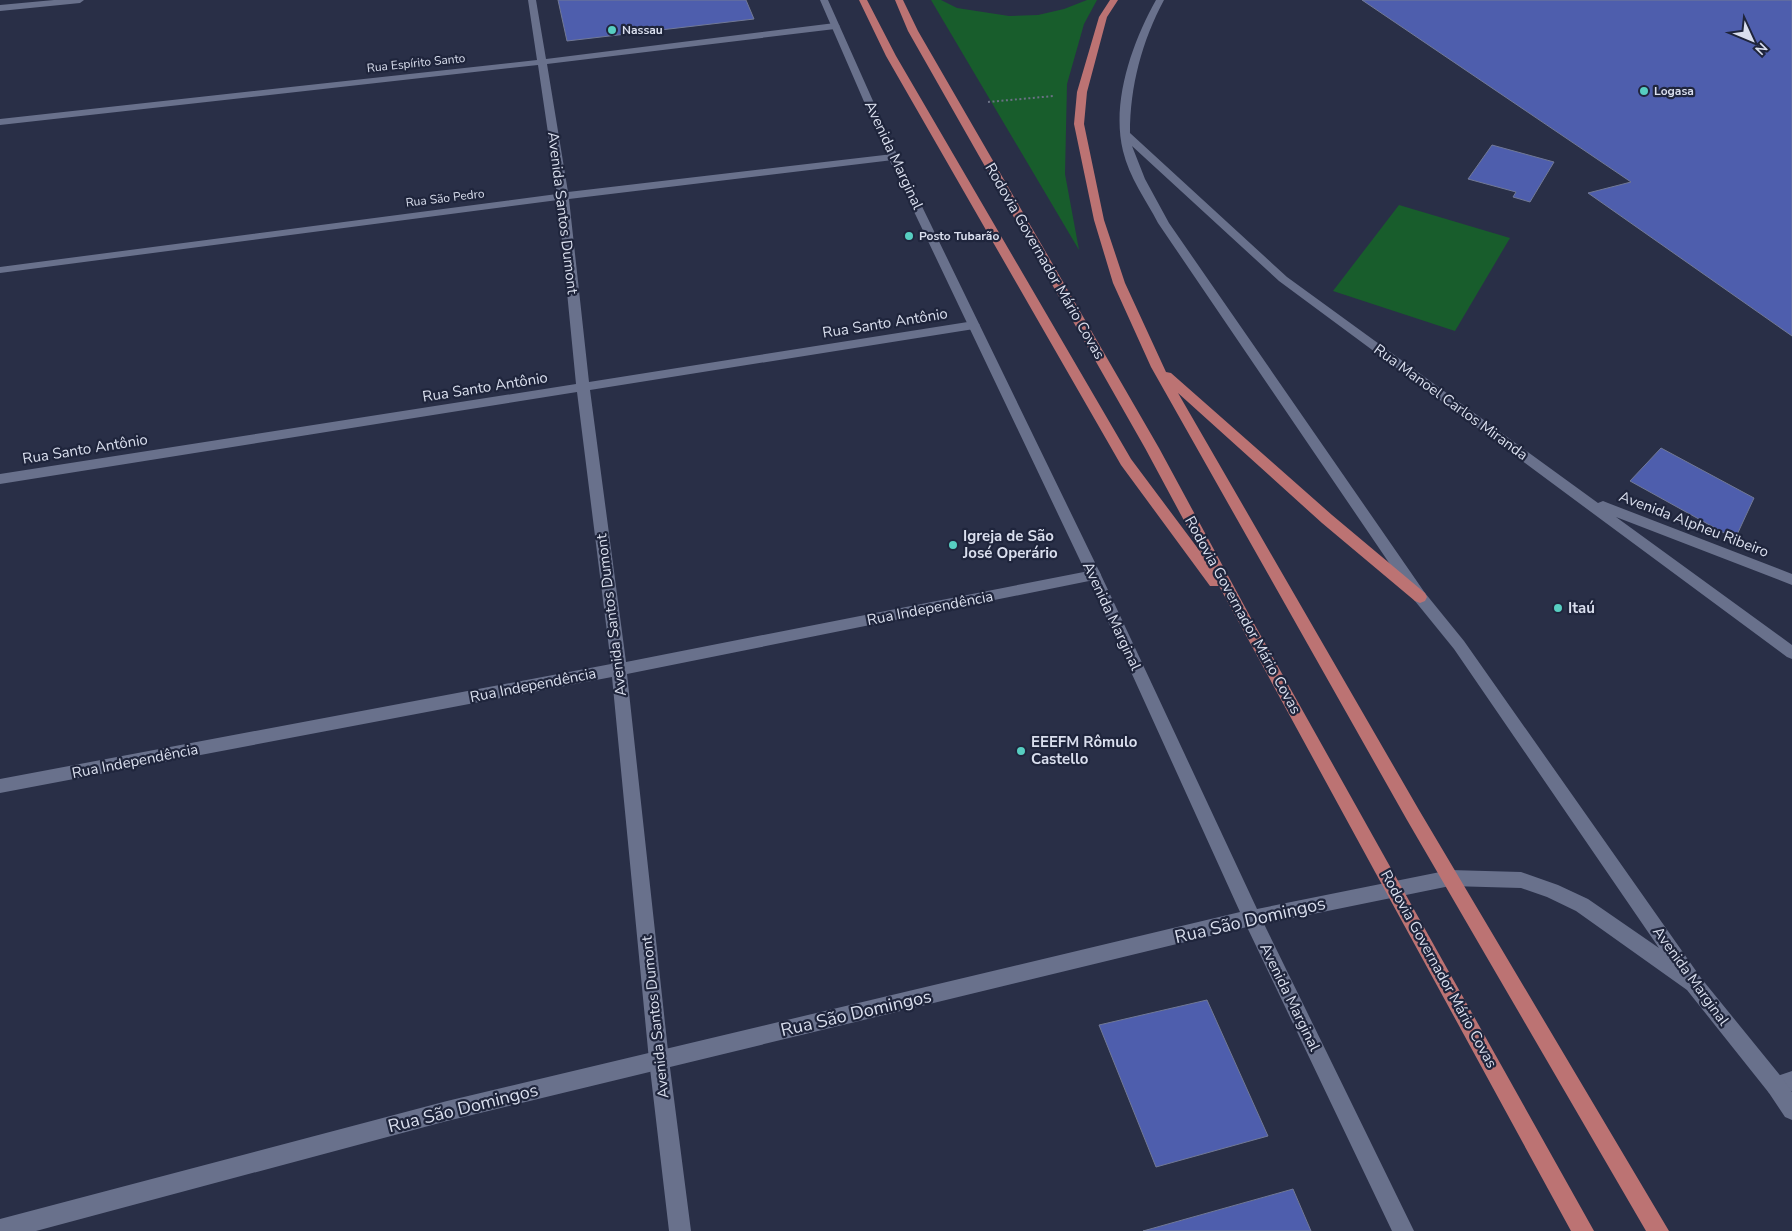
<svg xmlns="http://www.w3.org/2000/svg" width="1792" height="1231" font-family="'Nunito Sans',sans-serif">
<style>
.green{fill:#185d2c}
.building{fill:#4e5ead;stroke:#717996}
.lines{fill:none;stroke-linecap:round;stroke-linejoin:round}
.path{stroke:#6b7185;stroke-width:2;stroke-dasharray:2 2.5;stroke-linecap:butt}
.street{fill:#69718c;fill-rule:evenodd}
.secondary{fill:#69718c;fill-rule:evenodd}
.primary{fill:#bc7373;fill-rule:evenodd}
.poi-dot{fill:#57cec1;stroke:#1f253c;stroke-width:2}
.labels{text-anchor:middle;dominant-baseline:central;stroke-width:4.5;stroke-linejoin:round;paint-order:stroke}
.far-poi-label{font-size:12px;font-weight:bold;fill:#dadfee;stroke:#1f253c;text-anchor:start}
.far-street-label{font-size:12px;fill:#dadfee;stroke:#1f253c}
.street-label{font-size:15px;fill:#dadfee;stroke:#1f253c}
.poi-label{font-size:15px;font-weight:bold;fill:#dadfee;stroke:#1f253c;text-anchor:start}
.near-street-label{font-size:18px;fill:#dadfee;stroke:#1f253c}
</style>
<rect width="100%" height="100%" fill="#292f47"/>
<g class="green">
<polygon points="931,0 941,0 957,8 1009,16 1038,15 1064,9 1087,0 1097,0 1084,24 1067,84 1065,174 1079,250"/>
<polygon points="1399,205 1510,238 1455,331 1333,291"/>
</g>
<g class="building">
<polygon points="558,0 746,0 754,19 567,41"/>
<polygon points="1362,0 1792,0 1792,336 1588,193 1631,182"/>
<polygon points="1492,145 1554,162 1530,202 1513,197 1516,192 1468,179"/>
<polygon points="1661,448 1754,498 1735,539 1630,481"/>
<polygon points="1207,1000 1268,1136 1156,1167 1099,1025"/>
<polygon points="1293,1189 1311,1231 1143,1231"/>
</g>
<g class="lines">
<polyline class="path" points="988,102 1054,96"/>
<g class="street">
<polygon points="54,0 84,0 80,3 0,11 0,5"/>
<polygon points="528,0 536,0 546,59 835,23 840,26 835,29 547,64 568,192 893,154 898,157 893,160 569,199 589,382 974,321 980,325 974,329 590,390 626,662 1094,570 1099,571 1101,575 1099,579 1094,580 627,674 669,1060 691,1231 669,1231 649,1060 612,677 0,793 0,779 611,664 577,392 0,484 0,474 576,384 558,200 0,273 0,267 557,194 538,65 0,125 0,119 537,60"/>
<polygon points="1792,1071 1792,1091 1776,1096 1769,1093 1766,1086 1769,1079"/>
</g>
<path class="secondary" d="M 820,0 L 828,0 L 898,157 L 1101,575 L 1257,909 L 1450,870 L 1521,872 L 1558,885 L 1588,899 L 1659,948 L 1454,649 L 1415,601 L 1158,223 C 1146,200 1129,177 1123,151 C 1111,102 1132,43 1156,0 L 1164,0 C 1142,41 1130,86 1130,133 L 1287,277 L 1598,503 L 1603,501 L 1608,503 L 1792,574 L 1792,585 L 1616,517 L 1792,645 L 1792,659 L 1787,657 L 1279,281 L 1132,146 L 1145,179 L 1169,223 L 1425,593 L 1464,641 L 1701,978 L 1783,1079 L 1792,1092 L 1792,1120 L 1785,1117 L 1769,1093 L 1687,990 L 1576,911 L 1547,897 L 1521,888 L 1450,886 L 1264,924 L 1414,1231 L 1392,1231 L 1247,927 L 447,1121 L 36,1231 L 0,1231 L 0,1219 L 447,1101 L 1240,912 L 1087,575 L 888,157 Z"/>
<g class="primary">
<polygon points="859,0 867,0 896,56 1131,459 1202,554 1145,448 908,31 895,0 903,0 918,31 1159,448 1252,620 1594,1231 1571,1231 1219,586 1210,586 1121,465 886,56"/>
<polygon points="1110,0 1118,0 1107,17 1087,92 1084,124 1104,220 1125,283 1166,372 1171,373 1332,515 1425,593 1427,597 1425,601 1420,603 1415,601 1322,523 1178,393 1419,810 1669,1231 1646,1231 1407,820 1151,367 1113,283 1094,220 1074,124 1077,92 1099,17"/>
</g>
</g>
<g class="poi-dot">
<circle cx="612" cy="30" r="5"/>
<circle cx="1644" cy="91" r="5"/>
<circle cx="909" cy="236" r="5"/>
<circle cx="953" cy="545" r="5"/>
<circle cx="1558" cy="608" r="5"/>
<circle cx="1021" cy="751" r="5"/>
</g>
<g class="labels">
<g class="far-poi-label">
<text x="622" y="30">Nassau</text>
<text x="1654" y="91">Logasa</text>
<text x="919" y="236">Posto Tubarão</text>
</g>
<g class="far-street-label">
<text transform="translate(416 63) rotate(-6)">Rua Espírito Santo</text>
<text transform="translate(445 198) rotate(-7)">Rua São Pedro</text>
</g>
<g class="street-label">
<text transform="translate(894 155) rotate(65)">Avenida Marginal</text>
<text transform="translate(563 213) rotate(83)">Avenida Santos Dumont</text>
<text transform="translate(1045 261) rotate(60)">Rodovia Governador Mário Covas</text>
<text transform="translate(885 323) rotate(-9)">Rua Santo Antônio</text>
<text transform="translate(485 387) rotate(-9)">Rua Santo Antônio</text>
<text transform="translate(1451 402) rotate(36)">Rua Manoel Carlos Miranda</text>
<text transform="translate(85 449) rotate(-9)">Rua Santo Antônio</text>
<text transform="translate(1694 524) rotate(21)">Avenida Alpheu Ribeiro</text>
<text transform="translate(930 608) rotate(-11)">Rua Independência</text>
<text transform="translate(611 615) rotate(-97)">Avenida Santos Dumont</text>
<text transform="translate(1243 615) rotate(61)">Rodovia Governador Mário Covas</text>
<text transform="translate(1112 616) rotate(65)">Avenida Marginal</text>
<text transform="translate(533 685) rotate(-11)">Rua Independência</text>
<text transform="translate(135 761) rotate(-11)">Rua Independência</text>
<text transform="translate(1439 969) rotate(61)">Rodovia Governador Mário Covas</text>
<text transform="translate(1691 976) rotate(54)">Avenida Marginal</text>
<text transform="translate(1290 997) rotate(64)">Avenida Marginal</text>
<text transform="translate(655 1017) rotate(-96)">Avenida Santos Dumont</text>
</g>
<g class="poi-label">
<text x="963" y="536">Igreja de São<tspan x="963" dy="17">José Operário</tspan></text>
<text x="1568" y="608">Itaú</text>
<text x="1031" y="742">EEEFM Rômulo<tspan x="1031" dy="17">Castello</tspan></text>
</g>
<g class="near-street-label">
<text transform="translate(1250 920) rotate(-13)">Rua São Domingos</text>
<text transform="translate(856 1013) rotate(-13)">Rua São Domingos</text>
<text transform="translate(463 1108) rotate(-14)">Rua São Domingos</text>
</g>
</g>
<g transform="translate(1752 40) rotate(134)" stroke="#1f253c" stroke-width="4" paint-order="stroke">
<path d="M0-4L9 19L0 12L-9 19Z" fill="#dadfee"/>
<text y="-8" font-size="14" font-weight="bold" text-anchor="middle" fill="#dadfee">N</text>
</g>
</svg>
